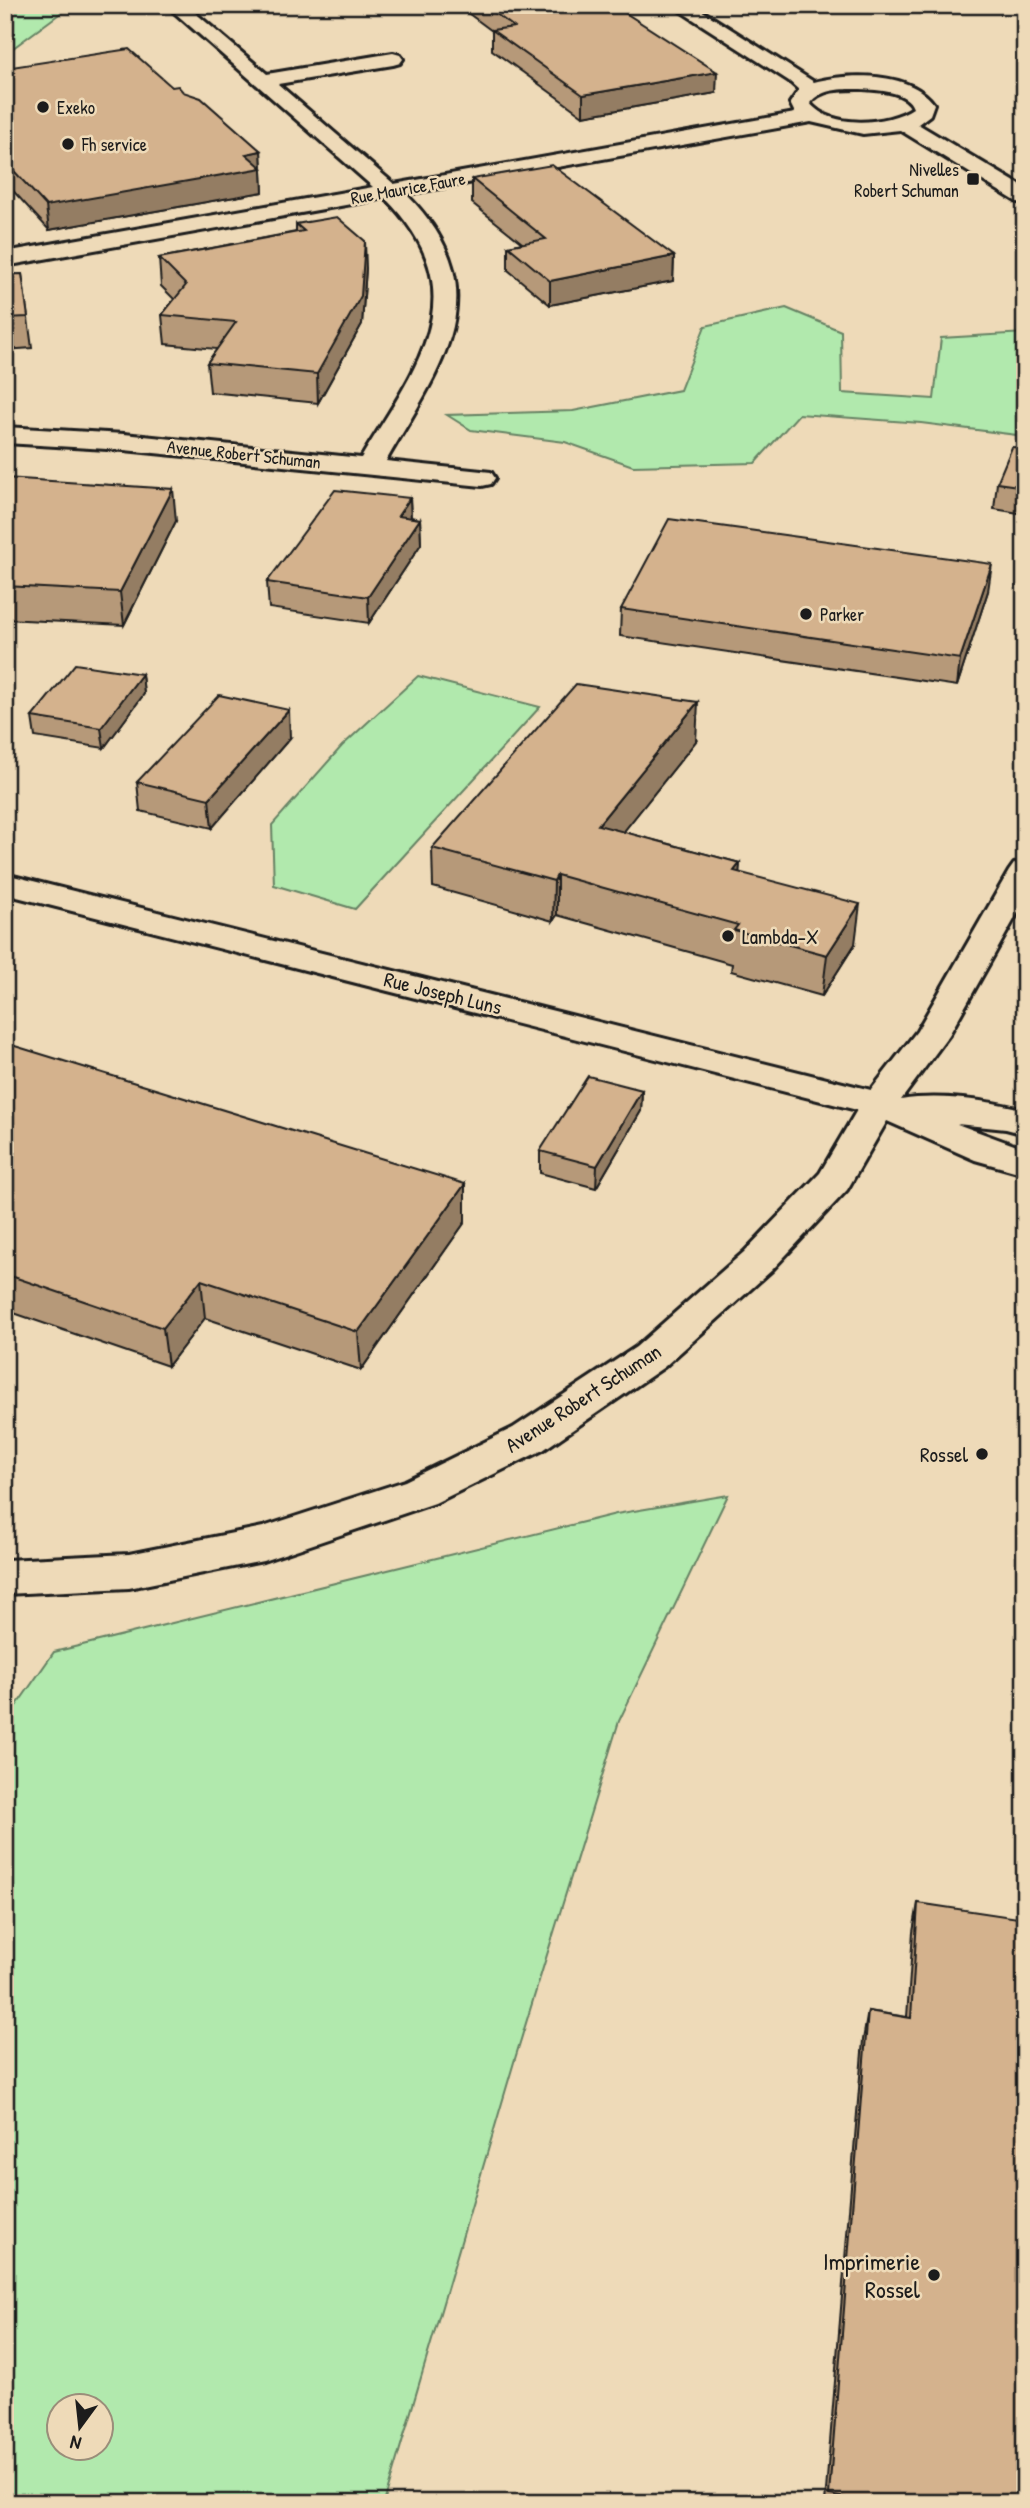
<svg xmlns="http://www.w3.org/2000/svg" width="1030" height="2508" font-family="'Patrick Hand',sans-serif">
<style>
.green{fill:#b1e9ad;stroke:#668264;stroke-width:2;fill-rule:evenodd}
.lines{fill:none;stroke-linecap:round;stroke-linejoin:round}
.minor-casing{stroke:#1c1c1c;stroke-width:6}
.minor{fill:#eedab8;fill-rule:evenodd}
.wall{fill:#b69979;stroke:#1c1c1c;stroke-width:2}
.shaded-wall{fill:#947d63;stroke:#1c1c1c;stroke-width:2}
.building{fill:#d4b28d;stroke:#1c1c1c;stroke-width:2}
.poi-dot{fill:#1c1c1c;stroke:#eedab8;stroke-width:2.5}
.labels{text-anchor:middle;dominant-baseline:central;stroke-width:5;stroke-linejoin:round;paint-order:stroke}
.far-poi-label{font-size:18px;fill:#1c1c1c;stroke:#eedab8;text-anchor:start}
.far-street-label{font-size:18px;fill:#1c1c1c;stroke:#eedab8}
.poi-label{font-size:21px;fill:#1c1c1c;stroke:#eedab8;text-anchor:start}
.street-label{font-size:21px;fill:#1c1c1c;stroke:#eedab8}
.near-poi-label{font-size:24px;fill:#1c1c1c;stroke:#eedab8;text-anchor:end}
</style>
<rect width="100%" height="100%" fill="#eedab8"/>
<filter id="ink" filterUnits="userSpaceOnUse"><feTurbulence type="fractalNoise" baseFrequency=".0143" numOctaves="2"/><feDisplacementMap in="SourceGraphic" scale="14" xChannelSelector="R" yChannelSelector="G"/><feConvolveMatrix kernelMatrix="1 2 1 2 8 2 1 2 1" color-interpolation-filters="sRGB"/></filter>
<g filter="url(#ink)">
<g class="green">
<polygon points="5,5 59,5 62,12 5,54"/>
<polygon points="786,308 841,331 842,393 934,399 941,338 1025,333 1025,436 921,423 799,414 755,463 633,466 565,442 471,430 447,415 573,411 680,390 705,326"/>
<polygon points="418,676 540,707 355,909 274,885 272,825 342,746"/>
<path d="M 728,1495 L 619,1721 L 514,2062 L 384,2503 L 5,2503 L 5,1722 L 54,1652 L 616,1514 ZM 60,2406 L 102,2406 L 102,2448 L 60,2448 Z"/>
</g>
<g class="lines">
<g class="minor-casing">
<g id="minor">
<path d="M 166,5 L 186,5 L 267,74 L 393,53 L 400,55 L 403,59 L 400,63 L 393,65 L 278,84 L 394,184 L 795,113 L 790,103 L 799,90 L 789,81 L 671,5 L 693,5 L 814,82 C 849,73 910,71 934,104 L 930,115 L 918,124 L 1025,188 L 1025,203 L 1017,202 L 900,130 L 863,134 L 811,122 L 406,194 C 502,290 441,366 386,461 L 491,472 L 495,478 L 491,484 L 482,486 L 124,450 L 5,443 L 5,427 L 124,434 L 361,458 C 417,366 479,293 385,198 L 5,266 L 5,252 L 373,187 ZM 861,89 C 878,90 908,91 913,108 C 888,125 830,129 810,103 C 822,88 843,89 861,89 Z"/>
<path d="M 1025,861 L 1025,900 L 949,1035 L 901,1100 C 938,1094 987,1100 1025,1110 L 1025,1134 L 1006,1129 L 957,1124 L 1025,1149 L 1025,1174 L 975,1160 L 887,1121 L 847,1190 L 772,1270 L 664,1367 L 543,1450 L 435,1503 L 263,1561 L 129,1588 L 5,1594 L 5,1560 L 129,1554 L 263,1527 L 405,1481 L 513,1428 L 636,1347 L 744,1252 L 820,1173 L 857,1110 L 5,894 L 5,874 L 871,1090 L 917,1031 L 1009,871 L 1014,864 Z"/>
</g>
</g>
<use href="#minor" class="minor"/>
</g>
<g class="wall">
<polygon points="457,5 613,5 716,93 583,116 492,50 492,31"/>
<polygon points="5,68 172,87 183,92 261,151 263,192 49,230 5,182"/>
<polygon points="472,179 674,256 673,281 550,305 508,270 508,246 522,243 472,203"/>
<polygon points="296,224 366,268 362,324 318,403 210,392 207,363 217,349 165,344 162,315 174,299 161,286 159,258 296,232"/>
<polygon points="22,274 32,348 5,350 5,275"/>
<polygon points="1025,448 1025,514 994,509 997,483"/>
<polygon points="5,478 176,521 124,625 5,619"/>
<polygon points="410,498 411,517 420,519 421,544 369,623 269,608 267,582"/>
<polygon points="988,591 957,686 620,636 621,609"/>
<polygon points="142,674 144,694 104,748 35,737 32,717"/>
<polygon points="290,738 212,828 140,811 137,782"/>
<polygon points="696,741 623,832 740,863 739,872 855,944 822,996 731,971 732,964 557,915 553,921 433,887 432,848"/>
<polygon points="5,1043 465,1222 361,1370 205,1318 168,1366 5,1310"/>
<polygon points="642,1090 641,1111 596,1188 540,1173 540,1151"/>
<polygon points="918,1903 1025,2503 825,2503 863,2040 868,2011 907,2017 913,1932"/>
</g>
<g class="shaded-wall">
<polygon points="717,72 716,93 583,116 583,95"/>
<polygon points="261,151 263,192 49,230 46,206 246,154"/>
<polygon points="365,241 366,268 362,324 318,403 317,374"/>
<polygon points="674,256 673,281 550,305 550,281"/>
<polygon points="173,489 176,521 124,625 120,592"/>
<polygon points="410,498 411,524 398,516"/>
<polygon points="420,519 421,544 369,623 368,597"/>
<polygon points="992,564 988,591 957,686 960,659"/>
<polygon points="5,651 9,673 5,679"/>
<polygon points="142,674 144,694 104,748 101,728"/>
<polygon points="698,702 696,741 597,865 598,825"/>
<polygon points="289,710 290,738 212,828 209,799"/>
<polygon points="740,863 737,903 734,871"/>
<polygon points="557,875 557,915 553,921 554,881"/>
<polygon points="860,904 855,944 822,996 827,955"/>
<polygon points="642,1090 641,1111 596,1188 597,1166"/>
<polygon points="465,1184 465,1222 361,1370 358,1332"/>
<polygon points="201,1280 205,1318 168,1366 163,1328"/>
</g>
<g class="building">
<polygon points="484,5 613,5 717,72 583,95 492,30 514,27"/>
<polygon points="129,49 172,87 178,86 183,92 201,98 261,151 246,154 262,168 46,206 5,161 5,68"/>
<polygon points="552,165 674,256 550,281 508,246 546,239 472,179"/>
<polygon points="337,217 365,241 361,296 317,374 207,363 236,322 162,315 186,285 159,258 304,231 296,224"/>
<polygon points="22,274 28,317 5,318 5,275"/>
<polygon points="1012,447 1025,448 1025,487 997,483"/>
<polygon points="5,478 173,489 120,592 5,586"/>
<polygon points="335,490 410,498 398,516 420,519 368,597 267,582"/>
<polygon points="669,519 992,564 960,659 621,609"/>
<polygon points="75,664 142,674 101,728 32,717"/>
<polygon points="576,684 698,702 598,825 740,863 734,871 860,904 827,955 734,930 738,925 557,875 554,881 432,848"/>
<polygon points="219,695 289,710 209,799 137,782"/>
<polygon points="5,1043 465,1184 358,1332 201,1280 163,1328 5,1274"/>
<polygon points="588,1076 642,1090 597,1166 540,1151"/>
<polygon points="918,1903 1025,1919 1025,2503 875,2503 829,2495 868,2011 911,2018"/>
</g>
</g>
<g class="poi-dot">
<circle cx="43" cy="107" r="7"/>
<circle cx="68" cy="144" r="7"/>
<rect x="966" y="172" width="14" height="14" rx="3.5"/>
<circle cx="806" cy="614" r="7"/>
<circle cx="728" cy="936" r="7"/>
<circle cx="982" cy="1454" r="7"/>
<circle cx="934" cy="2275" r="7"/>
</g>
<g class="labels">
<g class="far-poi-label">
<text x="57" y="107">Exeko</text>
<text x="82" y="144">Fh service</text>
<text x="959" y="169" text-anchor="end">Nivelles<tspan x="959" dy="21">Robert Schuman</tspan></text>
<text x="820" y="614">Parker</text>
</g>
<g class="far-street-label">
<text transform="translate(408 188) rotate(-10)">Rue Maurice Faure</text>
<text transform="translate(244 454) rotate(6)">Avenue Robert Schuman</text>
</g>
<g class="poi-label">
<text x="742" y="936">Lambda-X</text>
<text x="968" y="1454" text-anchor="end">Rossel</text>
</g>
<g class="street-label">
<text transform="translate(443 993) rotate(14)">Rue Joseph Luns</text>
<text transform="translate(583 1398) rotate(-33)">Avenue Robert Schuman</text>
</g>
<g class="near-poi-label">
<text x="920" y="2261">Imprimerie<tspan x="920" dy="28">Rossel</tspan></text>
</g>
</g>
<rect width="1030" height="2508" fill="none" stroke="#eedab8" stroke-width="28"/>
<rect x="14" y="14" width="1002" height="2480" fill="none" stroke="#1c1c1c" stroke-width="2.5" filter="url(#ink)"/>
<g transform="translate(80 2427) rotate(195)"><circle r="33" fill="#eedab8" stroke="#9a8e7a" stroke-width="2"/>
<path d="M0-5L12 26L0 18L-12 26Z" fill="#1c1c1c"/>
<text y="-10" font-size="19" font-weight="bold" text-anchor="middle" fill="#1c1c1c">N</text>
</g>
</svg>
